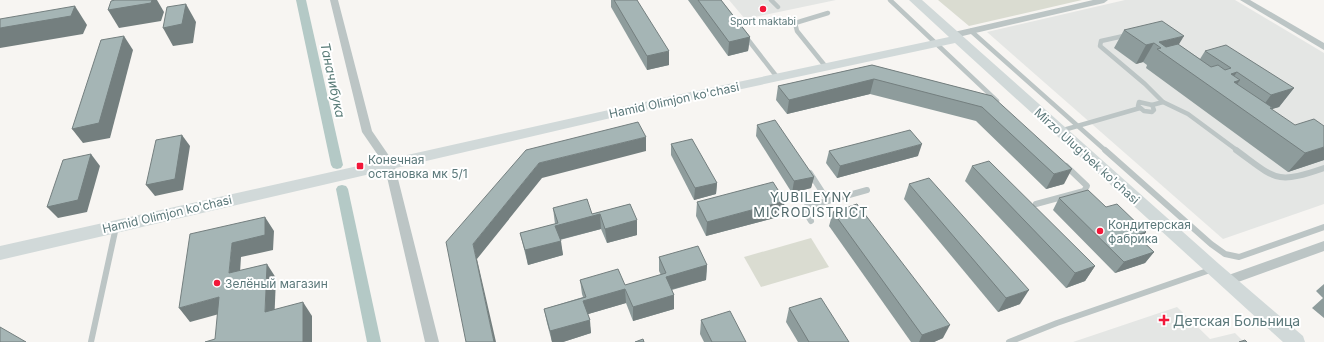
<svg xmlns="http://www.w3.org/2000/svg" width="1324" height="342" font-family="Inter,sans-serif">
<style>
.built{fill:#e4e6e4}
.green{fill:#dadcd1}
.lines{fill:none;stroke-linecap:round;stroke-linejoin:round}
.canal{fill:#b4c9c6;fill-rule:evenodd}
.lane-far1{stroke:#bcc5c5;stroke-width:4.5}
.lane{stroke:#bcc5c5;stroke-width:6}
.street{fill:#bcc5c5;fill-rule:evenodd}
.secondary{fill:#d1d9d9;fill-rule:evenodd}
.wall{fill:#8e9c9c}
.shaded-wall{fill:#747f7f}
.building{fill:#a5b5b5;stroke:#747f7f}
.poi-dot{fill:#f21739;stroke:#fff;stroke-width:1.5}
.labels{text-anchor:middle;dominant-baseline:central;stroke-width:4;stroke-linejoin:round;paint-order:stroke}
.far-poi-label{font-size:10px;fill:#5b787a;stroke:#fff}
.street-label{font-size:12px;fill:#5b787a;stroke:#fff}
.poi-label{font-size:12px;fill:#5b787a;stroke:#fff;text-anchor:start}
.water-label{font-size:13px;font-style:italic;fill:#5a7c78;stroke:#fff}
.neighbourhood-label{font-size:13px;letter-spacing:1px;fill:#51696b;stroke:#fff}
.near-poi-label{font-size:14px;fill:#5b787a;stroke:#fff;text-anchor:start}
</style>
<rect width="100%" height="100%" fill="#f7f5f2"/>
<g class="built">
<polygon points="729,0 836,0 745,19"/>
<polygon points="1125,0 1235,0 1324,53 1324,204 1223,239 987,32"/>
<polygon points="1177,307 1210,339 1235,333 1244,342 1073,342"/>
</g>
<g class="green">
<polygon points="938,0 1082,0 969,26"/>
<polygon points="811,238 829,267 761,287 744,257"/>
</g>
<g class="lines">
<g class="canal">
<polygon points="296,0 306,0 343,165 341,168 337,169 333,168 331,165"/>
<polygon points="342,185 346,186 348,189 381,342 367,342 336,189 338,186"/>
</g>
<g class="lane-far1">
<polyline points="771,0 778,7"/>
<polyline points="890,0 997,101"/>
<polyline points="971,31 1106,151"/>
<polyline points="1128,35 1101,41 1100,46 1145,84 1163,102 1152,105"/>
<polyline points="746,37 777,77"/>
<polyline points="826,67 797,31 795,23 828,13"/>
<polygon points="1139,102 1152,105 1154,110 1152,112 1144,111 1138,106"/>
<polyline points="1163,102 1188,114 1238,151"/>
<polyline points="1060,131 1140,108"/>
</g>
<g class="lane">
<polyline points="1105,150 1211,244 1225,254 1239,257 1324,227"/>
<path d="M 1236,150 C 1276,179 1275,185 1324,168"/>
<polyline points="810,173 828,201"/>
<polyline points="1036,204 1084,191 1087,186 1066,166"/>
<polyline points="811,221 804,209 806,207 867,190"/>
<polyline points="91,342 116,227"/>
<polyline points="1009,342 1057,323 1213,269"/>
</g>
<g class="street">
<polygon points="330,0 338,0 372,131 394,163 439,342 425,342 384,164 362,132"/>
<polygon points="1093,0 1108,0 1104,3 954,38 950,35 954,32"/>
<polygon points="1240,0 1250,0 1324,43 1324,50"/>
<polygon points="1324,241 1324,251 1227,286 1223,285 1221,281 1223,277"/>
</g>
<polygon class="secondary" points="909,0 922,0 1219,264 1303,336 1305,342 1283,342 955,43 658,107 0,260 0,246 658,99 949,37"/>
</g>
<g class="wall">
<polygon points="611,0 637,0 669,65 647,70 611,7"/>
<polygon points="688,0 721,0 750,37 748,51 728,56"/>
<polygon points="1124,30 1179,45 1200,59 1205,51 1294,88 1279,107 1271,109 1324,160 1288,172 1146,68 1147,65 1143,62 1136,64 1114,48"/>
<polygon points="872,65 992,96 1064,184 1046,189 976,121 870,94 787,114 776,100 778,86"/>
<polygon points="757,125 814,177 811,188 792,193 756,136"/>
<polygon points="671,144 717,183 716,194 694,200 671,155"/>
<polygon points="829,151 918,156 837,178 826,163"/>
<polygon points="972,166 1095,266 1085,281 1066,288 965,181"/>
<polygon points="909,184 1020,304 998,312 904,199"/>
<polygon points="1059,198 1146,232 1141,240 1154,252 1145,263 1115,273 1053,210"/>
<polygon points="697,202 782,216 706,236 696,216"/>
<polygon points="630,204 637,235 607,243 601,229 560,240 563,255 528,265 520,233 555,224 553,208 592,214"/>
<polygon points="833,212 943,338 934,342 911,342 829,226"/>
<polygon points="659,257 707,265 706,280 672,290 674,295 674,309 633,321 626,303 588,314 591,333 563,342 552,342 547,323 544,309 583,297 582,294 580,280 625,285 661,275 659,271"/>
<polygon points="1324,284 1324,318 1312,308 1323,298 1316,291"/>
<polygon points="789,308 849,342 798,342 786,322"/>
<polygon points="701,320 746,342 704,342 700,334"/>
</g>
<g class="shaded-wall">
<polygon points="152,0 157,0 164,12 161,21 119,28 108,10"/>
<polygon points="186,4 196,22 193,43 173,46 163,28"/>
<polygon points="75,6 87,25 83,34 0,48 0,28"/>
<polygon points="124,36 133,50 110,138 83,143 72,129"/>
<polygon points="1184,36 1173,54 1161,48 1159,42"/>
<polygon points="750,37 748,51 728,56 729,42"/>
<polygon points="1154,43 1143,62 1136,64 1146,45"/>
<polygon points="669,51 669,65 647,70 647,56"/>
<polygon points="1237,72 1224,91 1231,74"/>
<polygon points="874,79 870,94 787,114 789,100"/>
<polygon points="1240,80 1227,99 1234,82"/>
<polygon points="1294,88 1279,107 1257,114 1271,95"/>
<polygon points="182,135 190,146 183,190 155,196 146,185"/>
<polygon points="646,137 646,151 542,178 477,259 496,342 494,342 473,244 539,163"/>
<polygon points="922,144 918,156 837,178 840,166"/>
<polygon points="1324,147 1324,160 1288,172 1305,153"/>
<polygon points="91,154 100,166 87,212 58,218 47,207"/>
<polygon points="1072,169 1064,184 1046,189 1054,174"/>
<polygon points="814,177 811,188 792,193 794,181"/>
<polygon points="717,183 716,194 694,200 695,188"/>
<polygon points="785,201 782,216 706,236 707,222"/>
<polygon points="600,214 601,229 558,240 555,226"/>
<polygon points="265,217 274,231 273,250 241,257 239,288 229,273 232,243"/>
<polygon points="637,220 637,235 607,243 605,229"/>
<polygon points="1146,232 1138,243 1136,235"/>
<polygon points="561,241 563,255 528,265 525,250"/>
<polygon points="1154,252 1145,263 1115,273 1124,262"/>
<polygon points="267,264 276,278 274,326 265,312"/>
<polygon points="707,265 706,280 666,291 666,277"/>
<polygon points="1095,266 1085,281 1066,288 1075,273"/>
<polygon points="625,289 626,303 585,315 583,301"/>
<polygon points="1029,290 1020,304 998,312 1006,298"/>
<polygon points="674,295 674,309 633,321 633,307"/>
<polygon points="219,297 230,311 190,322 179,308"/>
<polygon points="303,302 312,316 312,342 303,342"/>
<polygon points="590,320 591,333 563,342 552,342 550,331"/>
<polygon points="950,325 943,338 934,342 919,342 922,335"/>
</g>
<g class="building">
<polygon points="115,0 152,0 151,3 108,10 111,1"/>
<polygon points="614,0 637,0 669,51 647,56"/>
<polygon points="698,0 721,0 750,37 729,42"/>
<polygon points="186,4 182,24 163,28 167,7"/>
<polygon points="75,6 71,16 0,28 0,19"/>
<polygon points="1162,21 1184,36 1159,42 1166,47 1178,44 1211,67 1218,65 1225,70 1231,68 1205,51 1226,45 1294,88 1271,95 1237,72 1231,74 1240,80 1234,82 1273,108 1270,108 1295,125 1314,119 1324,126 1324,147 1305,153 1157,49 1161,48 1154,43 1146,45 1124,30"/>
<polygon points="124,36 99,123 72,129 101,40"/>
<polygon points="872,65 992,96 1072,169 1054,174 982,107 874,79 789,100 778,86"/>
<polygon points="775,120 814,177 794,181 757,125"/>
<polygon points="638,122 646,137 539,163 473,244 494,342 466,342 446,242 526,150"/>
<polygon points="910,130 922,144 840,166 829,151"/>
<polygon points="182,135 175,179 146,185 156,140"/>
<polygon points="692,139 717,183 695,188 671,144"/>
<polygon points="91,154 78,200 47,207 63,160"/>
<polygon points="989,161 1095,266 1075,273 972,166"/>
<polygon points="929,178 1029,290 1006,298 909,184"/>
<polygon points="773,182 785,201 707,222 697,202"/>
<polygon points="1088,190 1106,207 1117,204 1146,232 1136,235 1154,252 1124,262 1059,198"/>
<polygon points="587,199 592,214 630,204 637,220 605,229 600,214 555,226 561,241 525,250 520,233 558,223 553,208"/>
<polygon points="857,204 950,325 922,335 833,212"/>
<polygon points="265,217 265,235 232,243 229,273 267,264 265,312 303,302 303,342 205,342 215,339 219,297 179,308 190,234"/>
<polygon points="698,246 707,265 666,277 674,295 633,307 625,289 583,301 590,320 550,331 544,309 586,297 580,280 618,269 625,285 666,273 659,257"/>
<polygon points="821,298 849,342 809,342 789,308"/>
<polygon points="730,311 746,342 712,342 701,320"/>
<polygon points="0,327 26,342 0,342"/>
<polygon points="643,339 644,342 635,342"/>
<polygon points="1245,340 1247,342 1239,342"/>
</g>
<g class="poi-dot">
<circle cx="763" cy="9" r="4"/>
<rect x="356" y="162" width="8" height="8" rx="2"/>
<circle cx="1100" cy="231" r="4"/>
<circle cx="217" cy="283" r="4"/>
<path d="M1162 314h4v4h4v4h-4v4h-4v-4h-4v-4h4z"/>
</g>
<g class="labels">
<g class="far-poi-label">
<text x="763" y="21">Sport maktabi</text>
</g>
<g class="street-label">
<text transform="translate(674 100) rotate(-12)">Hamid Olimjon ko'chasi</text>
<text transform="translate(1087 156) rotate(42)">Mirzo Ulug'bek ko'chasi</text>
<text transform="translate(167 214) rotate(-13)">Hamid Olimjon ko'chasi</text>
</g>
<g class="poi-label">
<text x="368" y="159">Конечная<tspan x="368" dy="14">остановка мк 5/1</tspan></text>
<text x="1108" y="224">Кондитерская<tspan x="1108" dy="14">фабрика</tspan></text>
<text x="225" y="283">Зелёный магазин</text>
</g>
<g class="water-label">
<text transform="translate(333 80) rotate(78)">Таначибука</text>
</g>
<g class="neighbourhood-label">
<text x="811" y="197">YUBILEYNY<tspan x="811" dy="15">MICRODISTRICT</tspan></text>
</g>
<g class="near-poi-label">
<text x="1173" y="320">Детская Больница</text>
</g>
</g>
</svg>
